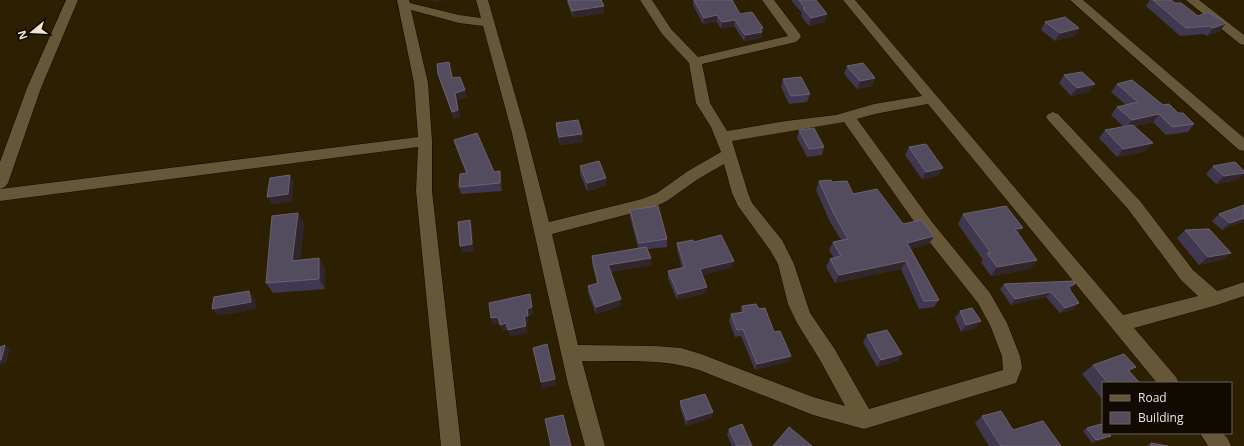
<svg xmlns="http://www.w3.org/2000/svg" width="1244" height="446" font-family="'Open Sans',sans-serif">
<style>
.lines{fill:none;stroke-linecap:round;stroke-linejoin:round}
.minor-casing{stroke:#130900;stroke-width:1}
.minor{fill:#665739;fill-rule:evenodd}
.wall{fill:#403850}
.shaded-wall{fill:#31262b}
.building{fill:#534b5e;stroke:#6b6371}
</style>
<rect width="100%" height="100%" fill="#2d1f02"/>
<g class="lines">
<g class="minor-casing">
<g id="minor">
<polygon points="66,0 78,0 41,88 8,183 5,187 0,189 0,162 27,88"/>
<path d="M 397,0 L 409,0 L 410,3 L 459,15 L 481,18 L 476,0 L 488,0 L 526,133 L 549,222 L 642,199 L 657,193 L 688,171 L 721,152 L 711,127 L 696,103 L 689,63 L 662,34 L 640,0 L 652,0 L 671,29 L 698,57 L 788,36 L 762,0 L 774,0 L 800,34 L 801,37 L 796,42 L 702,64 L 710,103 L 727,131 L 786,121 L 836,115 L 874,104 L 922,96 L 843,0 L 855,0 L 1123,315 L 1198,296 L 1181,280 L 1128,209 L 1048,120 L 1046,117 L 1048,114 L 1053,112 L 1058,114 L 1140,201 L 1193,270 L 1217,291 L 1244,282 L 1244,296 L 1214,306 L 1134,328 L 1176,377 L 1179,383 L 1157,383 L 928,104 L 875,114 L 857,119 L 932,222 L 990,293 L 1007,323 L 1020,356 L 1022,368 L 1016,383 L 864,429 L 813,415 L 699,370 C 662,358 621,362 582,361 L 605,446 L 585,446 L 568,384 L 512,133 L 483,26 L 459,23 L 411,10 L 428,83 L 432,141 L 432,191 L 461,446 L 441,446 L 416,191 L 418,147 L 0,201 L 0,189 L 418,137 L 414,83 ZM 844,122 L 920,230 L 978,303 L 990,325 L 1002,356 L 1003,370 L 869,409 L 834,348 L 810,313 L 794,264 L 782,240 L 752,203 L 748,193 L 732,141 ZM 724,164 L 732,193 L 738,206 L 770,250 L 778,264 L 788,304 L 797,323 L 820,360 L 845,406 L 813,397 L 701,354 L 681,348 L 655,346 L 578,345 L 552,234 L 652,208 L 667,201 L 698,179 Z"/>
<polygon points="1070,0 1083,0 1244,138 1244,151 1239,150"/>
<polygon points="1186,0 1199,0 1244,35 1244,45 1240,44"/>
<polygon points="1200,433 1223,433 1228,439 1231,446 1208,446"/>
</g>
</g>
<use href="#minor" class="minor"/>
</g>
<g class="wall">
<polygon points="567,0 603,0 601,0 604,13 573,18 567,2"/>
<polygon points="693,0 732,0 740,14 763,28 761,38 744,41 734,26 721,29 717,22 703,24 693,5"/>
<polygon points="791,0 817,0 817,1 825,22 809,26 801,16 802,13"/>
<polygon points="1150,0 1171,0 1175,3 1198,16 1220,31 1207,36 1204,34 1180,36 1146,6"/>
<polygon points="1045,22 1079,28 1075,36 1055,41 1041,30"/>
<polygon points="847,66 875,78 872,86 857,89 844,74"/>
<polygon points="451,69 453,78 467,97 457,100 460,117 454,119 440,81 438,74"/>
<polygon points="1064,75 1095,84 1089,92 1071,96 1059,83"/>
<polygon points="783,79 810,94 807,102 789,104 781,87"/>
<polygon points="1117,84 1163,105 1178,113 1194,124 1188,132 1166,135 1153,122 1135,126 1146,151 1117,157 1099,138 1105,130 1124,127 1111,115 1117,107 1126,105 1111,92"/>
<polygon points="556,123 582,134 583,142 560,145 556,131"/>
<polygon points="799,130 824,147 822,155 807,157 797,138"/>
<polygon points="454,140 494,172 500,171 501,178 502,191 461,194 459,187 466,173 456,147"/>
<polygon points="909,147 939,176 922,179 905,155"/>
<polygon points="580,166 606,186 587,191 580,174"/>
<polygon points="1213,166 1237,180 1216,184 1206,174"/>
<polygon points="819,181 832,182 853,194 903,224 934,236 929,244 911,249 939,300 934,307 919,309 901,269 835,283 826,267 830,259 834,258 829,250 833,242 841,240 830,222 816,190"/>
<polygon points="1244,205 1244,221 1222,230 1212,221 1219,214"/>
<polygon points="630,210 667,239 667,247 648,249 651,258 651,265 610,272 621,306 596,314 588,293 588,286 597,284 592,263 592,256 638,248 630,217"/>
<polygon points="298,213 304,224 300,260 325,268 325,289 273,293 266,283"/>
<polygon points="963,214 1023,228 1018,234 1037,260 1030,269 991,276 981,262 983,260 958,224"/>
<polygon points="1185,230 1231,253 1222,260 1199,265 1177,238"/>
<polygon points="677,243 734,261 732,267 702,275 706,293 677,300 668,278 668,271 682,268 677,249"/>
<polygon points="1004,284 1075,284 1070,290 1074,309 1060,313 1046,297 1011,305 1000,289"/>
<polygon points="742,306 759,309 791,356 788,362 755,370 741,336 735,337 729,321 731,314 740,313"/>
<polygon points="960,311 981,321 976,328 961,332 955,318"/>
<polygon points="867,335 898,361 877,367 863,342"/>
<polygon points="1093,365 1130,372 1140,383 1103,383 1103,400 1082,374"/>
<polygon points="680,401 713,412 711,418 686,426 680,407"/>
<polygon points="982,416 1013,430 1061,446 989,446 975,423"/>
<polygon points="1087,428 1106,439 1092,443 1083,431"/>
<polygon points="729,429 752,446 732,446 727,435"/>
<polygon points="1151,443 1168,446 1146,446"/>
</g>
<g class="shaded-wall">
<polygon points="433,0 447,0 434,2"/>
<polygon points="604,6 604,13 573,18 572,11"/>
<polygon points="827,14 825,22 809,26 811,18"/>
<polygon points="717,15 717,22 703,24 704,18"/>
<polygon points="735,20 734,26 721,29 722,22"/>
<polygon points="1226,23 1220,31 1207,36 1213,28"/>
<polygon points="763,28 761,38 744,41 745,35 760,29"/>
<polygon points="1079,28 1075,36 1055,41 1060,33"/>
<polygon points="875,78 872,86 857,89 860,81"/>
<polygon points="1095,84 1089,92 1071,96 1077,88"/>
<polygon points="465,90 467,97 457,100 460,117 454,119 452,112 455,93"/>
<polygon points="1159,114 1153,122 1126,128 1132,120"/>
<polygon points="582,134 583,142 560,145 559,137"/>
<polygon points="1153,143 1146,151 1117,157 1123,149"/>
<polygon points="943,168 939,176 922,179 926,172"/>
<polygon points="500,171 501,178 502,191 500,183"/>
<polygon points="1244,173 1244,174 1237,180 1216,184 1224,176"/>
<polygon points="290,175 294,183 292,202 272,205 267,197"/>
<polygon points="606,178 606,186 587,191 587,183"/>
<polygon points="298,213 304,224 299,272 292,261"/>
<polygon points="1244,218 1244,221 1222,230 1230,223"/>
<polygon points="470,220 472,227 474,251 463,253 460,246"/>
<polygon points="1023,228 1016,237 1015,229"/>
<polygon points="934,236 929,244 903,251 907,243"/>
<polygon points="1231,253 1222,260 1199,265 1208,257"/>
<polygon points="319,258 325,268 325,289 319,279"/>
<polygon points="651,258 651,265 608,272 608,265"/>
<polygon points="1037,260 1030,269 991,276 997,267"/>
<polygon points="734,261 732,267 698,276 700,269"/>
<polygon points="906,261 901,269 835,283 839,275"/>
<polygon points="1075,284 1070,290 1068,287"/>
<polygon points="707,287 706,293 677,300 678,294"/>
<polygon points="249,291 255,299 256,309 218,316 212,309"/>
<polygon points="1051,292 1046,297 1011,305 1015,299"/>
<polygon points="621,299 621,306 596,314 596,307"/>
<polygon points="1079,303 1074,309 1060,313 1065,308"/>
<polygon points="532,307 534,314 528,316 527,309"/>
<polygon points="524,316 528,316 529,323 526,323"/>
<polygon points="498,317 500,324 493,325 491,318"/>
<polygon points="981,321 976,328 961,332 966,325"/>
<polygon points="506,323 526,326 528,333 509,337 508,330 502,332 500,325"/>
<polygon points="5,345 10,348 6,363 0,365 0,360"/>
<polygon points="902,354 898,361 877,367 881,360"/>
<polygon points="791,356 788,362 755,370 757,364"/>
<polygon points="1136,367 1124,377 1128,370"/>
<polygon points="555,379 556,385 542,389 541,382"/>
<polygon points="713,412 711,418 686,426 687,420"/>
<polygon points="1111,436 1106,439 1092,443 1096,440"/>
</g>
<g class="building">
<polygon points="568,0 601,0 604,6 572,11"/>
<polygon points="694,0 732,0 740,14 752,12 763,28 760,29 762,32 745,35 735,20 722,22 717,15 704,18"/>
<polygon points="799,0 816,0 827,14 811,18 803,8 805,8"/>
<polygon points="1153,0 1171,0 1175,3 1181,3 1198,16 1208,12 1226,23 1213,28 1210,26 1186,28"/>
<polygon points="1065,17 1079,28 1060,33 1045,22"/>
<polygon points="449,62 452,78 460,77 465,90 455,93 458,110 452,112 438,74 437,64"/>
<polygon points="863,63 875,78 860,81 847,66"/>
<polygon points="1082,72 1095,84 1077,88 1064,75"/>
<polygon points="801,77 810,94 791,96 783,79"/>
<polygon points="1132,80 1163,105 1169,104 1178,113 1183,113 1194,124 1172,127 1159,114 1132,120 1117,107 1138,102 1117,84"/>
<polygon points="578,120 582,134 559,137 556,123"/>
<polygon points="1133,125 1153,143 1123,149 1105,130"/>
<polygon points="814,128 824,147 809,149 799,130"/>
<polygon points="477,133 494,172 500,171 500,183 459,187 460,174 467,173 454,140"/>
<polygon points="926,144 943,168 926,172 909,147"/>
<polygon points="599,161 606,178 587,183 580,166"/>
<polygon points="1235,162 1244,171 1244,173 1224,176 1213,166"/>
<polygon points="290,175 288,194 267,197 270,178"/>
<polygon points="831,180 832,182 847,181 853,194 877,189 903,224 921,220 934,236 907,243 939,300 924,301 906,261 839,275 830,259 841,256 833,242 848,239 834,214 819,181"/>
<polygon points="1244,205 1244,218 1230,223 1219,214"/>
<polygon points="658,206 667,239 639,243 630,210"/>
<polygon points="1006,206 1023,228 1015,229 1037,260 997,267 987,253 991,253 963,214"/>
<polygon points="298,213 292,261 319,258 319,279 266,283 272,216"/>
<polygon points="470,220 472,244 460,246 458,222"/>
<polygon points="1209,229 1231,253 1208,257 1185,230"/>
<polygon points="721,235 734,261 700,269 707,287 678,294 668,271 685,267 677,243 693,240 694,242"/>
<polygon points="646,247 651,258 608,265 621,299 596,307 588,286 598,283 592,256"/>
<polygon points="1074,281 1075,284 1068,287 1079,303 1065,308 1051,292 1015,299 1004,284"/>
<polygon points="249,291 251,302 212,309 214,297"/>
<polygon points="530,294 532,307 527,309 528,316 524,316 526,326 508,330 506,323 500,325 498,317 491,318 489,303"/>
<polygon points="756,304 759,309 765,308 774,332 780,331 791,356 757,364 743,329 737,330 731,314 744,312 742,306"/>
<polygon points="972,308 981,321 966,325 960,311"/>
<polygon points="887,330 902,354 881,360 867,335"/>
<polygon points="547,344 555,379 541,382 533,348"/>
<polygon points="5,345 1,360 0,360 0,347"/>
<polygon points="1124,354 1136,367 1128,370 1140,383 1108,383 1093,365"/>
<polygon points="705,394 713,412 687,420 680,401"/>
<polygon points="1001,411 1013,430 1043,421 1061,446 1001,446 982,416"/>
<polygon points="563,415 571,446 551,446 545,419"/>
<polygon points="742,424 752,446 737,446 729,429"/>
<polygon points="1101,424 1103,426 1103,433 1108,433 1111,436 1096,440 1087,428"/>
<polygon points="789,427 812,446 773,446"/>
<polygon points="1151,443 1168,446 1151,446"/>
</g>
<rect x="1102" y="382" width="130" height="52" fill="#100a02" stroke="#696256"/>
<rect x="1110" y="395" width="20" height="6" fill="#665739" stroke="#696256"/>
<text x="1138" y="402" font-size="12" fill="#eee5d4">Road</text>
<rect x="1110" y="412" width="20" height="12" fill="#534b5e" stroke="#696256"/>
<text x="1138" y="422" font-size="12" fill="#eee5d4">Building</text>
<g transform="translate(32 32) rotate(252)" stroke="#100a02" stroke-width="3" paint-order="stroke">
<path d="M0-3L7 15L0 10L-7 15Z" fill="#eee5d4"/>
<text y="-6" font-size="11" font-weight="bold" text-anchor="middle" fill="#eee5d4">N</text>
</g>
</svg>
